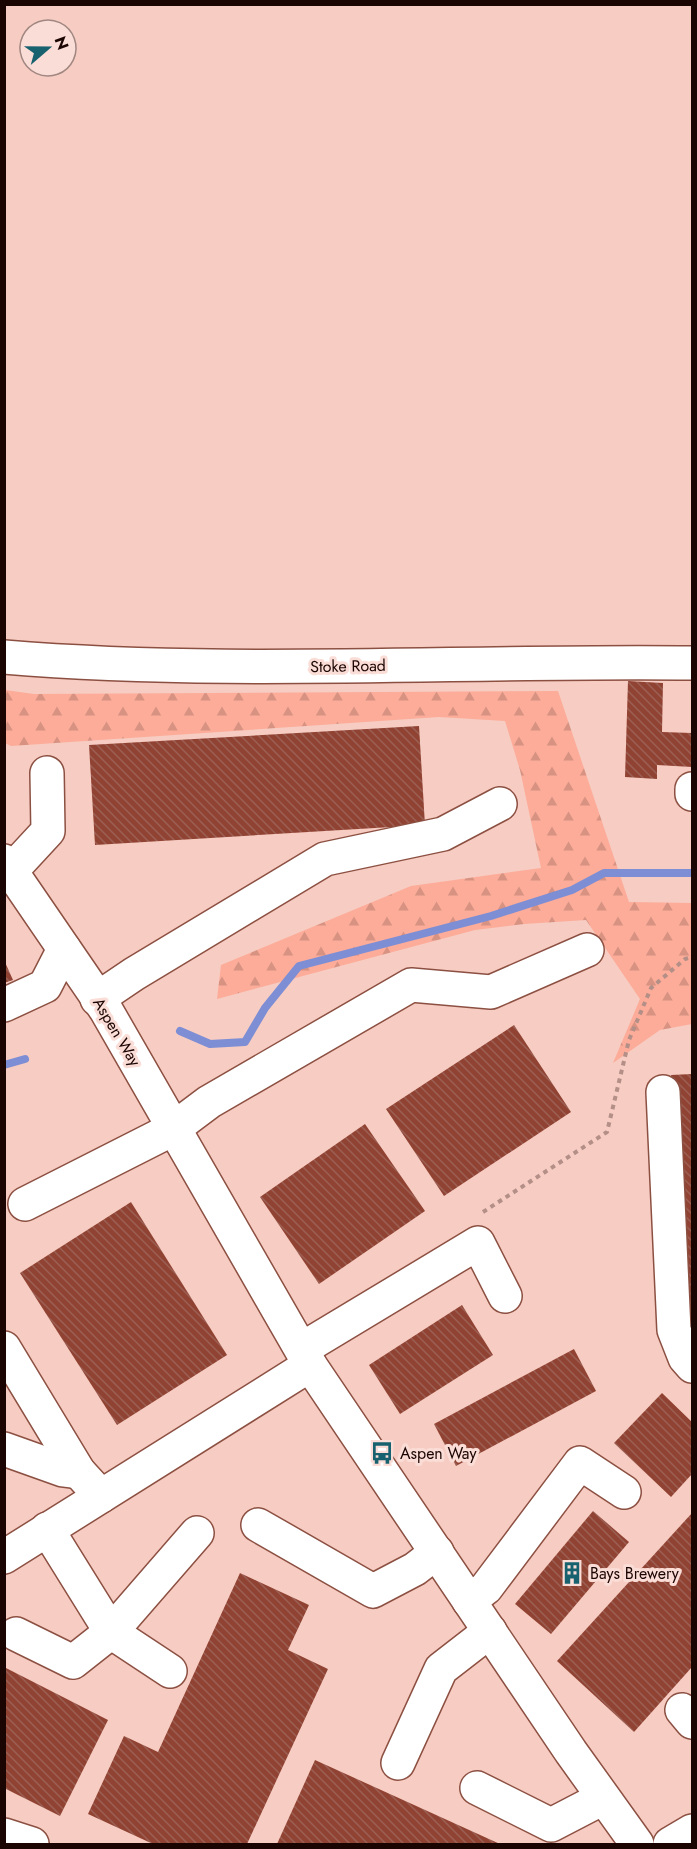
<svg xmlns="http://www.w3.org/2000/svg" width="697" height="1849" font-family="Jost,sans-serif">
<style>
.forest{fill:url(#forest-firs)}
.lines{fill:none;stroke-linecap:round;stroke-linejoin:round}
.stream{stroke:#7e8ed5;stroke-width:8}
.building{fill:url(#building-back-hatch)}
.minor-casing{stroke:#8c5042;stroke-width:36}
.path{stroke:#b38f87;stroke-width:4;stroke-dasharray:4.5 4.5;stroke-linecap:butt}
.minor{stroke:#fff;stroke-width:33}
.labels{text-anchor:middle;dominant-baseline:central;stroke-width:6;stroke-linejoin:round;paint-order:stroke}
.street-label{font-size:16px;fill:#1b0502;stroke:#faddd6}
.poi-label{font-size:16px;fill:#1b0502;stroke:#faddd6;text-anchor:start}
</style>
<defs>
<pattern id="forest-firs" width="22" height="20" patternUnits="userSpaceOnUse" patternTransform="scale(1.5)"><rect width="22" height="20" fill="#fcac99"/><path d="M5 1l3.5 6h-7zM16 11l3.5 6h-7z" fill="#d79282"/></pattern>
<pattern id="building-back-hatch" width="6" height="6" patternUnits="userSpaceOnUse" patternTransform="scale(1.5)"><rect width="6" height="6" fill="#904333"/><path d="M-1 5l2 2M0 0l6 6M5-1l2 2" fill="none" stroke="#9b5f53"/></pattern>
</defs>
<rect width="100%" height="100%" fill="#f7ccc2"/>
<polygon class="forest" points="5,690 34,694 558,691 629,902 692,903 692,1024 660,1030 613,1063 640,999 586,920 524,924 475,930 217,999 221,965 411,886 541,868 520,770 505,721 439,717 11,746 5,743"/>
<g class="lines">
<g class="stream">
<polyline points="180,1031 210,1044 245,1042 265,1008 299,966 491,916 572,890 604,873 692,873"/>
<polyline points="4,1065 25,1059"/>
</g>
</g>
<g class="building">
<polygon points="628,681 663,683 662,732 692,733 692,767 657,765 657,779 625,777"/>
<polygon points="419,726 425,825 95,845 89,745"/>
<polygon points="4,960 13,980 4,983"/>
<polygon points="514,1025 571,1112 444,1196 386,1109"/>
<polygon points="692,1074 692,1345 687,1345 671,1075"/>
<polygon points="365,1124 425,1211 319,1284 260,1197"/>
<polygon points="131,1202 227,1355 117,1425 20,1273"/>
<polygon points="462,1305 493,1355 400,1414 369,1365"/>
<polygon points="574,1349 596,1391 456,1466 434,1424"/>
<polygon points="662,1393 692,1422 692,1474 671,1497 614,1443"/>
<polygon points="593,1511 629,1542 551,1634 515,1604"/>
<polygon points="692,1513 692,1667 634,1732 557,1661"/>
<polygon points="240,1573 309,1605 288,1650 328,1669 247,1844 153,1844 88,1814 124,1736 158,1752"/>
<polygon points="4,1667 108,1720 60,1816 4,1788"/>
<polygon points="315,1760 500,1844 277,1844"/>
</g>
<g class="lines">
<g class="minor-casing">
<g id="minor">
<path d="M 4,657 C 233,676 463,660 692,663"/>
<polyline points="692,789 692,794"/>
<polyline points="4,861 106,1010 310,1365 571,1752 637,1844"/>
<polyline points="11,871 48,831 47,773"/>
<polyline points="97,999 134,974 325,859 443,834 500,804"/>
<polyline points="4,1005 45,986 64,949"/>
<polyline points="663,1092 674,1330 685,1358 692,1366"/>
<polyline points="25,1204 173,1129 209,1102 411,985 491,992 587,950"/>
<polyline points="4,1348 79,1472 101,1496"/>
<polyline points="302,1349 478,1243 505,1296"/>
<polyline points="4,1449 63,1470 79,1472"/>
<polyline points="258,1525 373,1591 415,1569 437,1552"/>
<polyline points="47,1529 111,1632 170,1671"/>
<polyline points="4,1557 310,1365"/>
<polyline points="469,1601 486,1588 580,1463 624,1492"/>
<polyline points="16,1634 73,1662 111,1632 197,1533"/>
<polyline points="682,1710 692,1722"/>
<polyline points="398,1763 441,1669 490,1631"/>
<polyline points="477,1788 551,1825 603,1798"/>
<polyline points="4,1835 32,1844"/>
<polyline points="670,1844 692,1831"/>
</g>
</g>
<polyline class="path" points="483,1212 607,1132 629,1040 651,988 685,959 692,957"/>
<use href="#minor" class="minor"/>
</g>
<defs>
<g id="bus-bare" transform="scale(1.8)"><path d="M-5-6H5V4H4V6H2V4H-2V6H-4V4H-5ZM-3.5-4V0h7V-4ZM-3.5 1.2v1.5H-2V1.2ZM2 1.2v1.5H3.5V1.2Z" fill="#18616f" stroke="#faddd6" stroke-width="2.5" paint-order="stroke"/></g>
<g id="building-bare" transform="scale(1.8)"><path d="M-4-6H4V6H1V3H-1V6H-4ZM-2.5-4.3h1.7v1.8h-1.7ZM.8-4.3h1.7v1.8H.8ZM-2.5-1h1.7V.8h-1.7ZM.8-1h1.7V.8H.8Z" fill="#18616f" stroke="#faddd6" stroke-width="2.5" paint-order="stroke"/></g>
</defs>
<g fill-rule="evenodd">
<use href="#bus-bare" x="382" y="1453"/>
<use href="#building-bare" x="572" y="1573"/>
</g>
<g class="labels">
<g class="street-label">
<text transform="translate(348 666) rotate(-1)">Stoke Road</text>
<text transform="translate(117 1032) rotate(59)">Aspen Way</text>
</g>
<g class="poi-label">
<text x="400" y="1453">Aspen Way</text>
<text x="590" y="1573">Bays Brewery</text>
</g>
</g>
<rect width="697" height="1849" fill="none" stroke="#1b0502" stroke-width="12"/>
<g transform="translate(48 48) rotate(70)"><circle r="28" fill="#faddd6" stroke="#a18781" stroke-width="1.5"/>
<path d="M0-4.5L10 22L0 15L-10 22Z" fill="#18616f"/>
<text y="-9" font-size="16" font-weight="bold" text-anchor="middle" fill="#1b0502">N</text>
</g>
</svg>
